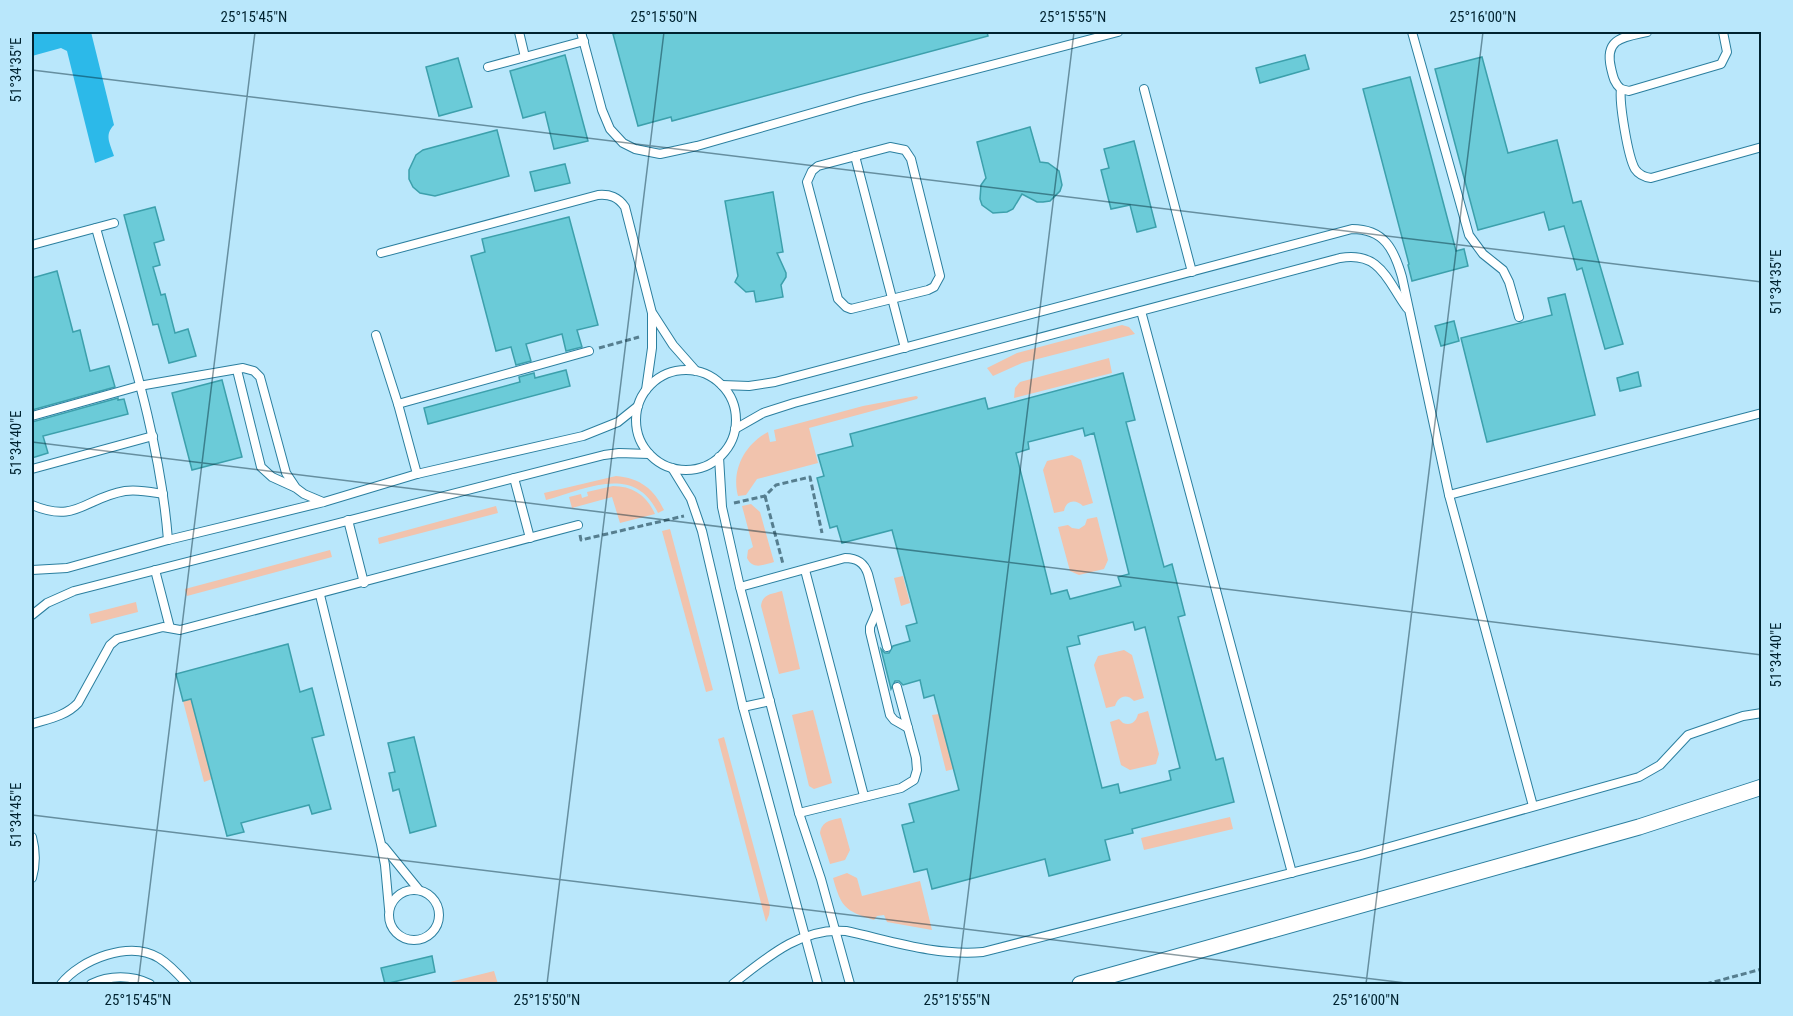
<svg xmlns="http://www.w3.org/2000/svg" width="1793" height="1016" font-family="'Roboto Condensed',sans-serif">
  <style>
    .green { fill: #f1c3ad }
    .water { fill: #2cb9e9 }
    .building { fill: #6bcbd8; stroke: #3ca0ac; stroke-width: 1.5; fill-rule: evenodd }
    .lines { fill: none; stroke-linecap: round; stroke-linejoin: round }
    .lane-casing { stroke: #2b7f9f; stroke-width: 10 }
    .street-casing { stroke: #2b7f9f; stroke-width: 17 }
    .path { stroke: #567e8f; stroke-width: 3; stroke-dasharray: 6 3; stroke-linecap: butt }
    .lane { stroke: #fff; stroke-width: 8 }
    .street { stroke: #fff; stroke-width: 15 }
    .ticks { fill: none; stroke: #002330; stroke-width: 1.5; stroke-opacity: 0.45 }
    .neatline { fill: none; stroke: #002330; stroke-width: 2 }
    .ticks-label { font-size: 15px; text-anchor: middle; fill: #002330 }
  </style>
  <rect width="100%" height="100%" fill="#b9e7fb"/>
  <g class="green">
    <path d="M 1122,325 L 1129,327 L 1135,334 L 1022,363 L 993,376 L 987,368 L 1017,353 Z"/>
    <path d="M 1109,358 L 1112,373 L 1014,398 L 1015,388 L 1020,382 Z"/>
    <path d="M 916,396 L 918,397 L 917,399 L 809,428 L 818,463 L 757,479 L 746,495 L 738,496 C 731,470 745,444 768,432 L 770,442 L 776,441 L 774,430 L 863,406 Z"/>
    <path d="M 1072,455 L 1081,460 L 1093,503 L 1083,506 C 1076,499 1066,500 1064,511 L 1054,513 L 1043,470 L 1047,461 Z"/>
    <path d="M 616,476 C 640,478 654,489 664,510 L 658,513 C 635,463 585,489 546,500 L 544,493 Z"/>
    <path d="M 613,486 C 633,486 647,496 655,514 L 620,523 L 612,497 L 572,508 L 569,497 L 581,494 L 582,498 L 588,496 L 587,492 Z"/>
    <path d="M 751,504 L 760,512 L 774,562 C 763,565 753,570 747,558 L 748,550 L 753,547 L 742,506 Z"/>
    <path d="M 496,506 L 498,513 L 379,544 L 378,538 Z"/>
    <path d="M 1097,517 L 1108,560 L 1104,569 L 1079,575 L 1070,571 L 1058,527 L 1068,525 L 1072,528 L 1079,529 L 1085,525 L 1087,519 Z"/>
    <path d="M 670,529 L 713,690 L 706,692 L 662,531 Z"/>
    <path d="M 330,550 L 332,557 L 187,596 L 185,589 Z"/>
    <path d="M 903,576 L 910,603 L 901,606 L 894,578 Z"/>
    <path d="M 782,591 L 800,669 L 779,674 L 761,606 C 762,594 772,594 782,591 Z"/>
    <path d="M 136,602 L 138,612 L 91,624 L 89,614 Z"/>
    <path d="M 1124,650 L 1132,655 L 1144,698 L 1134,701 C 1127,693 1118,696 1115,706 L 1106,708 L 1094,665 L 1098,656 Z"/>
    <path d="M 191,699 L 212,779 L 204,782 L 183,701 Z"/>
    <path d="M 813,710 L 832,783 L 814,789 L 809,786 L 792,715 Z"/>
    <path d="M 1148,711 L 1159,754 L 1156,764 L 1130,770 L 1121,765 L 1110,722 L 1119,719 L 1123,723 C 1131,726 1136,722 1138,714 Z"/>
    <path d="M 939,714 L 954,769 L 946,771 L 932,715 Z"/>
    <path d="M 724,737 L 770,907 L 769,915 L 766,922 L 718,739 Z"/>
    <path d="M 1230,817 L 1233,829 L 1144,850 L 1141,838 Z"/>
    <path d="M 841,818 L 850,850 L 845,860 L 830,864 L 820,833 C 822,821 831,820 841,818 Z"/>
    <path d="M 847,873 L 857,878 L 862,896 L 920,881 L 932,930 L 887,922 L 884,915 L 877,916 L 874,920 C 845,911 841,907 833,878 Z"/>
    <path d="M 494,971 L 498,984 L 442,984 Z"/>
  </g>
  <path class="water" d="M 32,32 L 91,32 L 114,125 C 104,135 110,143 114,156 L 95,163 L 67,51 L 61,48 L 32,56 Z"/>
  <g class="building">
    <path d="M 622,32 L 987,32 L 988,36 L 672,121 L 671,117 L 638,126 L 613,34 Z"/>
    <path d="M 565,55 L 588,141 L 554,149 L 545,112 L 523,118 L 510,71 Z"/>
    <path d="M 1305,55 L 1309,69 L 1260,83 L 1256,68 Z"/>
    <path d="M 1482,57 L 1508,153 L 1557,140 L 1573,203 L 1581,201 L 1623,344 L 1605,349 L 1582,268 L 1577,270 L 1564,226 L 1549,230 L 1544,212 L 1478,230 L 1435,69 Z"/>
    <path d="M 458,58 L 472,107 L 439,116 L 426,67 Z"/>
    <path d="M 1410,77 L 1456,251 L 1464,249 L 1468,266 L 1412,281 L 1408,265 L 1409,264 L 1363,89 Z"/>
    <path d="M 1030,127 L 1040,162 L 1048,163 L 1059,171 L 1062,185 L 1060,191 L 1050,201 L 1043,202 L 1037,202 L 1022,194 L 1013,209 L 1007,212 L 993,213 L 982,205 L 980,199 L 981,185 L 986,178 L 977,142 Z"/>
    <path d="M 497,130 L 509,176 L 435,196 L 420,193 L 413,187 L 409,179 L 409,170 L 416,155 L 423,150 Z"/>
    <path d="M 1134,141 L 1156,227 L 1137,232 L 1130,205 L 1111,209 L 1101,170 L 1109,168 L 1104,149 Z"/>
    <path d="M 565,164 L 570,183 L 535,191 L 530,172 Z"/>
    <path d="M 773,192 L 783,252 L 777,253 L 786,273 L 786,277 L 781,285 L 783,297 L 756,302 L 754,291 L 746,292 L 735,282 L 738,276 L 725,201 Z"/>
    <path d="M 155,207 L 164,240 L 154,243 L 160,265 L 153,267 L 161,295 L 165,294 L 175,333 L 188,329 L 196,356 L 169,363 L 158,324 L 153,325 L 124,215 Z"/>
    <path d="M 569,217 L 598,325 L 577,330 L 582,347 L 566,351 L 562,334 L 526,344 L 531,361 L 516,365 L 511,347 L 496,351 L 471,256 L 485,252 L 482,239 Z"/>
    <path d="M 57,271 L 73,332 L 80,330 L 90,371 L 109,366 L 115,387 L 32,410 L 32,278 Z"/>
    <path d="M 1565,294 L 1595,415 L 1487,442 L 1461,338 L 1552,315 L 1548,298 Z"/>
    <path d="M 1454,321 L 1459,341 L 1441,346 L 1435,326 Z"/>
    <path d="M 566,370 L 570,386 L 428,424 L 424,408 L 520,382 L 519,377 L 534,373 L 535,378 Z"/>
    <path d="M 1638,372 L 1641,386 L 1620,391 L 1617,378 Z"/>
    <path d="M 1123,373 L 1135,420 L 1126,422 L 1164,567 L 1172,564 L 1185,615 L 1178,617 L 1216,760 L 1223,758 L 1234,802 L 1132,829 L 1133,833 L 1105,840 L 1110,860 L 1049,876 L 1045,859 L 932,889 L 927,869 L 914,872 L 902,825 L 914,822 L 909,804 L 959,790 L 934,695 L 924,698 L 920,680 L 903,685 L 899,681 L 895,681 L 891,689 L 881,649 L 885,653 L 889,653 L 893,646 L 910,641 L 906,626 L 917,623 L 892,530 L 842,543 L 837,526 L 830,528 L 817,478 L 824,476 L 818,455 L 853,446 L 850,434 L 985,398 L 988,409 ZM 1083,428 L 1085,436 L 1094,433 L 1129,574 L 1118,577 L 1121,586 L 1070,599 L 1067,590 L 1051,594 L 1016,453 L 1029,449 L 1028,442 ZM 1133,622 L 1135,630 L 1145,627 L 1180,768 L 1169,771 L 1171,780 L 1120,793 L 1118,784 L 1102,788 L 1067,647 L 1080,644 L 1078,636 Z"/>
    <path d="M 222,380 L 242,457 L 192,470 L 172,393 Z"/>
    <path d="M 118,398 L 118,400 L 124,399 L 128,414 L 43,436 L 48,453 L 32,458 L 32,422 Z"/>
    <path d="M 288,644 L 300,692 L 312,688 L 324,735 L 312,738 L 331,809 L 312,814 L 309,805 L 241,823 L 244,832 L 227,836 L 191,699 L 183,701 L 176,674 Z"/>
    <path d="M 414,737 L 436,826 L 410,833 L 399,789 L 393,791 L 389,773 L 395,772 L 388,743 Z"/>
    <path d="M 432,956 L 435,972 L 385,984 L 381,968 Z"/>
  </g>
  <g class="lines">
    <defs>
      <g id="lane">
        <path d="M 519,32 L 525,57"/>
        <path d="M 581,32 L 602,110 L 610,129 L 623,143 L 635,149 L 660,154 L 697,146 L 861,99 L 1118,32"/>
        <path d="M 1412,32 L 1469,235 L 1483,254 L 1503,270 L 1509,282 L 1519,317"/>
        <path d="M 1647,32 C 1624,37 1604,38 1611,68 C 1613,76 1614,83 1621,89 L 1629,91 L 1721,64 L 1727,52 L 1723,32"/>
        <path d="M 488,67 L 584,41"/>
        <path d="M 1144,89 L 1192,272"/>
        <path d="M 1621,89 C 1619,103 1628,157 1635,169 C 1639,175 1644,177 1651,178 L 1762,147"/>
        <path d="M 890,147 L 905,150 L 911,159 L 940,276 L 934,287 L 928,290 L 851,309 L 846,307 L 838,299 L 807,182 L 812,171 L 818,166 Z"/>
        <path d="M 855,156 L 905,348"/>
        <path d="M 96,228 C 124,330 160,435 168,540"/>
        <path d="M 32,245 L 114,223"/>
        <path d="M 381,253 L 598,195 C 610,194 618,197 625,207 L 652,313 L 652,348 L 646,390"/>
        <path d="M 1141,311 L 1292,873"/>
        <path d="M 653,314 L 673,345 L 696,371"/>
        <path d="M 376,335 L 398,404 L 417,474"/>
        <circle cx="686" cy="420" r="50"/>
        <path d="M 237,370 L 261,467 L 272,477 L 294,487"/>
        <path d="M 722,385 L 749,386 L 775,382 L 1352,229 C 1384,229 1394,249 1402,277 L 1449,495 L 1533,806"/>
        <path d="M 398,404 L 589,351"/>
        <path d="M 32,416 L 139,386 L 243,368 L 254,371 L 260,377 L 286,473 L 296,488 L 304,494 L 323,502"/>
        <path d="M 735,429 L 763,413 L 794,403 L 1340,258 C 1381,251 1387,281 1407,308"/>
        <path d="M 719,457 L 722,507 L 740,587 L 799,813 L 821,879 L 850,984"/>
        <path d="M 672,468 L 691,499 L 702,531 L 743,707 L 818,984"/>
        <path d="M 32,469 L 153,436"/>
        <path d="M 514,478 L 530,538"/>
        <path d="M 1449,495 L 1762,413"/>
        <path d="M 32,505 C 77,524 84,498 125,491 C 138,489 151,492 163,494"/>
        <path d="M 348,520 L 364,583"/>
        <path d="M 32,570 L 67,568 L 168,540 L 324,502 L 417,474 L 583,436 L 618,422 L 638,406"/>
        <path d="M 155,570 L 170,628"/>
        <path d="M 805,570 L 864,796"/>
        <path d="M 740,587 L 845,558 C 856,558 864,562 868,574 L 887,647"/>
        <path d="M 320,595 L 381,844 L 385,865 L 389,909"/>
        <path d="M 877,611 L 870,627 L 870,632 L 890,715 L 894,720 L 908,728"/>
        <path d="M 32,615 L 47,603 L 74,591 L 604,455 L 619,453 L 649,454"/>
        <path d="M 743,707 L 770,701"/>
        <path d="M 32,724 C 48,719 66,716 78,703 L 110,645 L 117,639 L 163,627 L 180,630 L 578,525"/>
        <path d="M 799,813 L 901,788 L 914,780 L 917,770 L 916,758 L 897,687"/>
        <path d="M 32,837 C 36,852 36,864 32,878"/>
        <path d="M 384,847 L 419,890"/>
        <circle cx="414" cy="915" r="25"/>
        <path d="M 61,984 C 81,959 130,940 159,958 C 170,965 179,975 187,984"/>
        <path d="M 91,984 C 109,975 132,975 150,984"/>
        <path d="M 733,984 C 766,958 801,927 846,931 C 892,941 935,956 983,952 L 1361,855 L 1639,777 L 1660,765 L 1688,735 L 1743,716 L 1762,713"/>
      </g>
      <path id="street" d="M 1080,984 L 1639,827 L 1762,787"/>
    </defs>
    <use href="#lane" class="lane-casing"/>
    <use href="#street" class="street-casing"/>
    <g class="path">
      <path d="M 599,348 L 639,337"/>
      <path d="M 765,496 L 783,564"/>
      <path d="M 734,503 L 765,496 L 776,485 L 810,477 L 822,533"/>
      <path d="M 580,535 L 581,540 L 684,516"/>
      <path d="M 1706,984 L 1762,969"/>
    </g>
    <use href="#lane" class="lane"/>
    <use href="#street" class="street"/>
  </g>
  <path class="ticks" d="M 32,70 L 1762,282M 32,442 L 1762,655M 32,815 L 1414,984M 138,984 L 255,32M 547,984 L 664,32M 957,984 L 1074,32M 1366,984 L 1483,32"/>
  <rect width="1793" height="1016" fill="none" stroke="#b9e7fb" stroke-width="66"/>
  <rect x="33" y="33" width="1727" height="950" class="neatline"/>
  <g class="ticks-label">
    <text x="254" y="22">25°15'45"N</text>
    <text x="664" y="22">25°15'50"N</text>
    <text x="1073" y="22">25°15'55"N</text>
    <text x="1483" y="22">25°16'00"N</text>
    <text transform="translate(16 70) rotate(-90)" y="5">51°34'35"E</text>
    <text transform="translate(1776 282) rotate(-90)" y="5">51°34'35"E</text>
    <text transform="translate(16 443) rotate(-90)" y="5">51°34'40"E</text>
    <text transform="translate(1776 655) rotate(-90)" y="5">51°34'40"E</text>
    <text transform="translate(16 815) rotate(-90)" y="5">51°34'45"E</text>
    <text x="138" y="1005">25°15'45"N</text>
    <text x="547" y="1005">25°15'50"N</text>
    <text x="957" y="1005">25°15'55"N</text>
    <text x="1366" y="1005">25°16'00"N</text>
  </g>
</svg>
